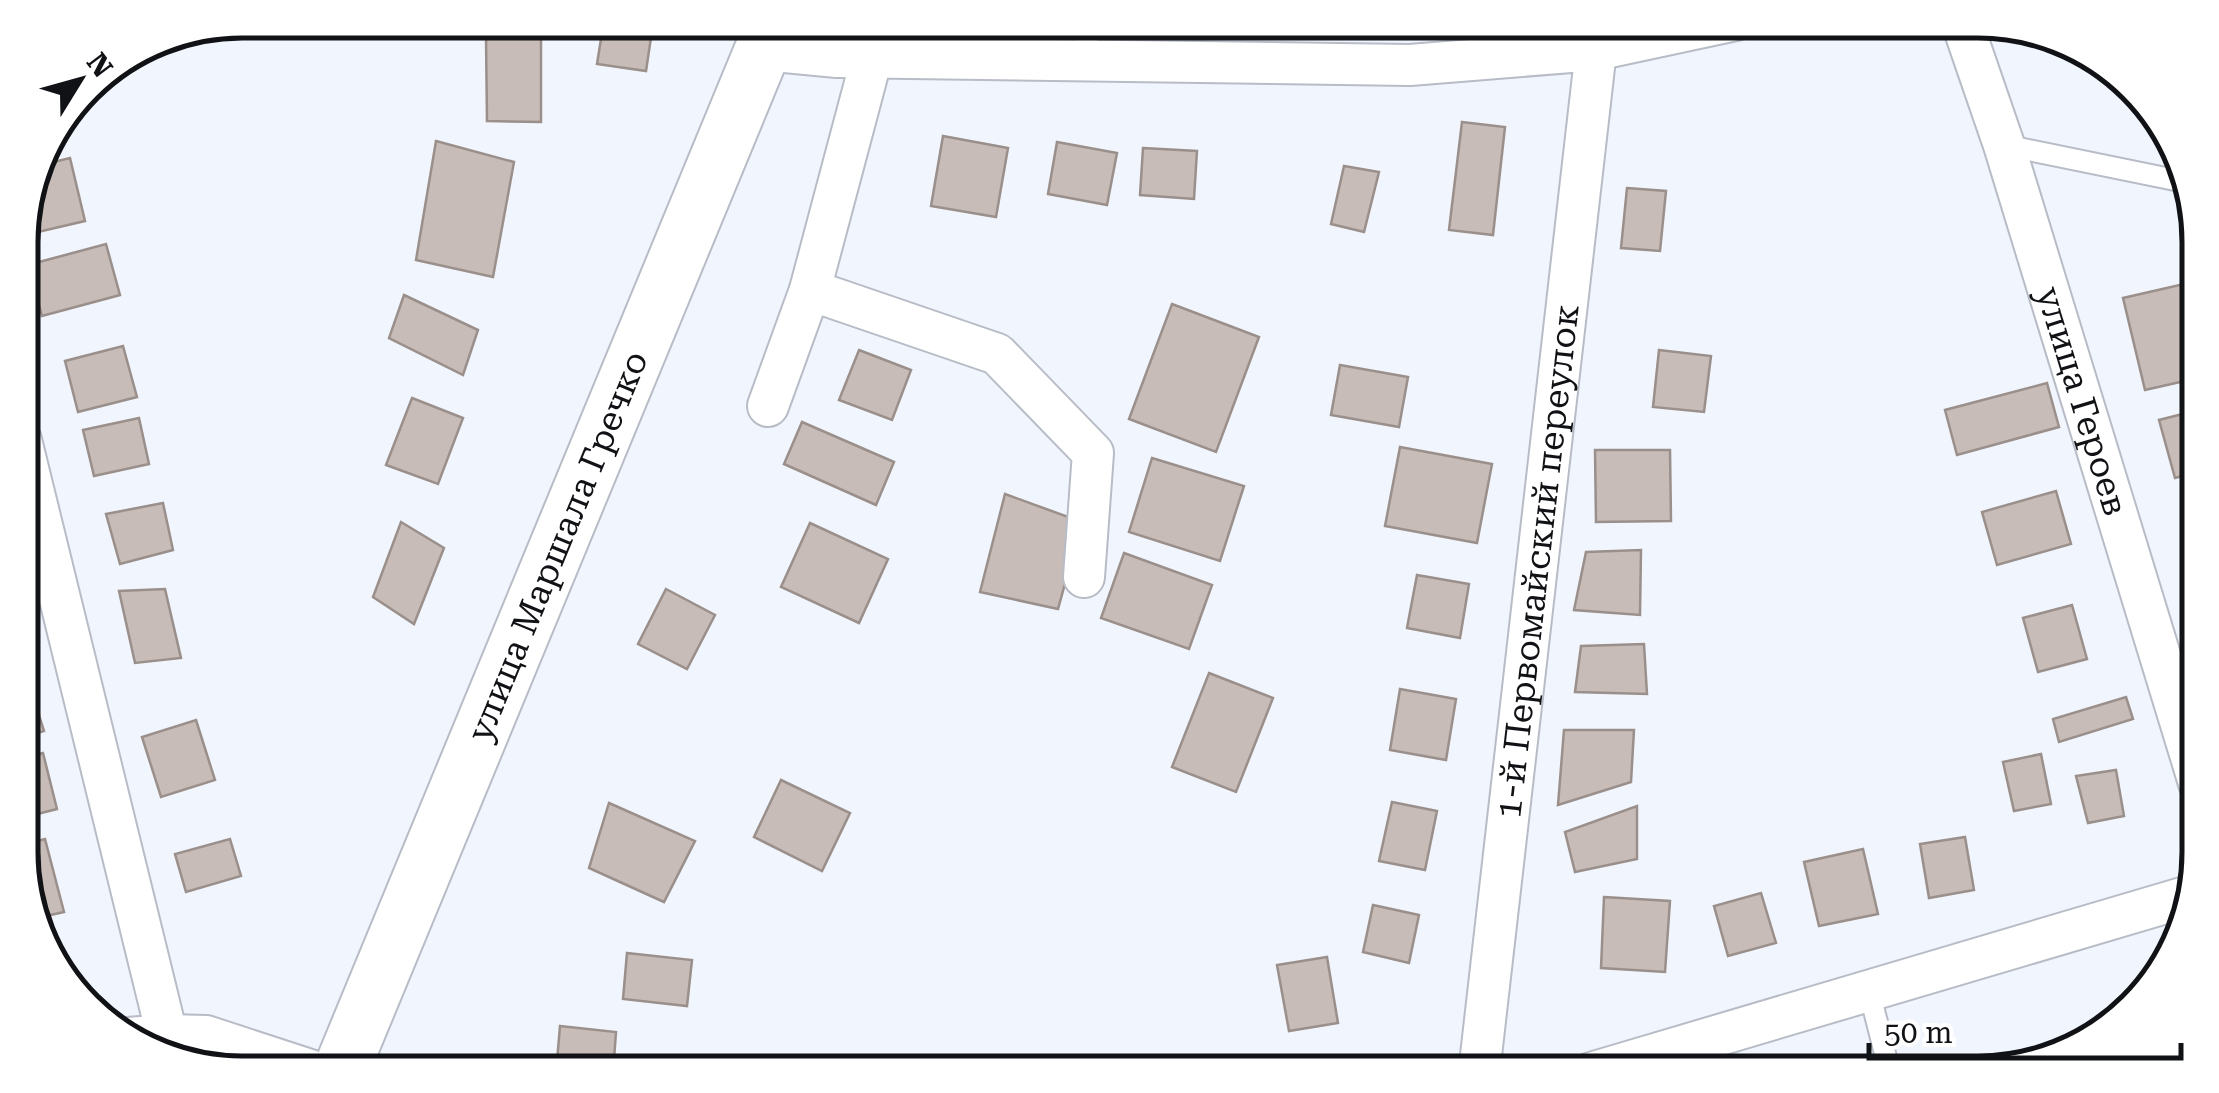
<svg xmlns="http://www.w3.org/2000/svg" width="2219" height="1093" font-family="'Roboto Serif',serif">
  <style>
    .building { fill: #c7bcb7; stroke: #9a8f8a; stroke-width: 2.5 }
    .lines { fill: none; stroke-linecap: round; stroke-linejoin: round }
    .service-casing { stroke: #b7bcc6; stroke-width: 24 }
    .minor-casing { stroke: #b7bcc6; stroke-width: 44 }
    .secondary-casing { stroke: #b7bcc6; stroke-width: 59 }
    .service { stroke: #fff; stroke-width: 20 }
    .minor { stroke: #fff; stroke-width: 40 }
    .secondary { stroke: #fff; stroke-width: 55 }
    .labels { text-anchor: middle; stroke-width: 10; stroke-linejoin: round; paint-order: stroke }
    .street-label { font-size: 35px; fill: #101215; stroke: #fff }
    .rim { fill: none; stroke: #101215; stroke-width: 5 }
  </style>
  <rect width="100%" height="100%" fill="#f1f6fe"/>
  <g class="building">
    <path d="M 604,20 L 626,20 L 653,24 L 646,71 L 597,64 Z"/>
    <path d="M 486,38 L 541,38 L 541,122 L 487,121 Z"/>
    <path d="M 1462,122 L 1505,127 L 1493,235 L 1449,230 Z"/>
    <path d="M 943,136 L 1008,148 L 996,217 L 931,206 Z"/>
    <path d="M 436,141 L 514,162 L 493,277 L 416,260 Z"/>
    <path d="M 1057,142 L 1117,153 L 1107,205 L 1048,194 Z"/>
    <path d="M 1143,148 L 1197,151 L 1194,199 L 1140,195 Z"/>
    <path d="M 70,158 L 85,221 L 21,236 L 21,226 L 37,166 Z"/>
    <path d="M 1344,166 L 1379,172 L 1364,232 L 1331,224 Z"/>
    <path d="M 1627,188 L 1666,191 L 1660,251 L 1621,248 Z"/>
    <path d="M 106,244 L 120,295 L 42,316 L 28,265 Z"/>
    <path d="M 2197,281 L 2198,378 L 2145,390 L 2123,298 Z"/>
    <path d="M 404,295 L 478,330 L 463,375 L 389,338 Z"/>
    <path d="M 1172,304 L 1259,337 L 1216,452 L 1129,419 Z"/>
    <path d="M 123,346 L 137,397 L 78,412 L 65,361 Z"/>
    <path d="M 859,350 L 911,370 L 892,420 L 839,400 Z"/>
    <path d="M 1659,350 L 1711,356 L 1704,412 L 1653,407 Z"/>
    <path d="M 1340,365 L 1408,377 L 1399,427 L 1331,415 Z"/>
    <path d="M 2047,383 L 2059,427 L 1957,455 L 1945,410 Z"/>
    <path d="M 412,398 L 463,418 L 438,484 L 386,465 Z"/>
    <path d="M 2198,410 L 2198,472 L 2175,478 L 2159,420 Z"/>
    <path d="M 139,418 L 149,464 L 94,476 L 83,430 Z"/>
    <path d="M 802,422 L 894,462 L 876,505 L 784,464 Z"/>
    <path d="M 1400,447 L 1492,464 L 1477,543 L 1385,526 Z"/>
    <path d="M 1595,450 L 1670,450 L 1671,521 L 1596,522 Z"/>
    <path d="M 1152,458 L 1244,486 L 1220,561 L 1129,532 Z"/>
    <path d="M 2056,491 L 2071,544 L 1997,565 L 1982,512 Z"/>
    <path d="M 1005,494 L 1082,522 L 1058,609 L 980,592 Z"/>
    <path d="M 163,503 L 173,550 L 120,564 L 106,514 Z"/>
    <path d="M 401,522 L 444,548 L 414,624 L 373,597 Z"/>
    <path d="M 810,523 L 888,559 L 859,623 L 781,587 Z"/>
    <path d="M 2198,531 L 2198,584 L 2185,534 Z"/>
    <path d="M 1641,550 L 1640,615 L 1574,610 L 1586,552 Z"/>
    <path d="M 1124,553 L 1212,585 L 1189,649 L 1101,618 Z"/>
    <path d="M 1417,575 L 1469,584 L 1460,638 L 1407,628 Z"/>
    <path d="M 165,589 L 181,658 L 135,663 L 119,591 Z"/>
    <path d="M 666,589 L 715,615 L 687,669 L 638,644 Z"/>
    <path d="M 2072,605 L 2087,659 L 2038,672 L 2023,618 Z"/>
    <path d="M 1644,644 L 1647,694 L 1575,692 L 1581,646 Z"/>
    <path d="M 25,671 L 44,731 L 22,738 L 22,672 Z"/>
    <path d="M 1209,673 L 1273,698 L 1236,792 L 1172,767 Z"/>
    <path d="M 1400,689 L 1456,699 L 1446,760 L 1390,750 Z"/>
    <path d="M 2126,697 L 2133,719 L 2059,742 L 2053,719 Z"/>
    <path d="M 196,720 L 215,780 L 161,797 L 142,737 Z"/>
    <path d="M 1564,730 L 1634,730 L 1631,782 L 1558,805 Z"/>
    <path d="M 43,753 L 57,809 L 22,818 L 22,758 Z"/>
    <path d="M 2041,754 L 2051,804 L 2014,811 L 2003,762 Z"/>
    <path d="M 2116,770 L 2124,816 L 2088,823 L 2076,776 Z"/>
    <path d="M 781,780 L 850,813 L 822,871 L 754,837 Z"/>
    <path d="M 1392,802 L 1437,811 L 1425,870 L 1379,861 Z"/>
    <path d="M 609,803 L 695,841 L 664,902 L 589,868 Z"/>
    <path d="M 1637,806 L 1637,859 L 1575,872 L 1565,832 Z"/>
    <path d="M 1965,837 L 1974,890 L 1929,898 L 1920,844 Z"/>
    <path d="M 45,839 L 64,912 L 37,918 L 22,881 L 22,845 Z"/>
    <path d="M 230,839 L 241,876 L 186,892 L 175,854 Z"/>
    <path d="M 1863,849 L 1878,914 L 1819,926 L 1804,862 Z"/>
    <path d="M 1761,893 L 1776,943 L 1728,956 L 1714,906 Z"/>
    <path d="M 1604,897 L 1670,901 L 1665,972 L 1601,968 Z"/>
    <path d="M 1373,905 L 1419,915 L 1409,963 L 1363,952 Z"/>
    <path d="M 627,953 L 692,960 L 687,1006 L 623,999 Z"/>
    <path d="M 1327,957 L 1338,1023 L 1289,1031 L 1277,965 Z"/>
    <path d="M 560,1026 L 616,1032 L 613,1073 L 556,1073 Z"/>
    <path d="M 1300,1064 L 1328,1073 L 1298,1073 Z"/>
  </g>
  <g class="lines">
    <defs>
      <g id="service">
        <path d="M 927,58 L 942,20"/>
        <path d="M 1078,61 L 1095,20"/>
        <path d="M 2004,145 L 2185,182"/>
        <path d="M 1869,991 L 1890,1073"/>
      </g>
      <g id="minor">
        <path id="s1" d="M 1961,20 L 2004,145 L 2199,783"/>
        <path d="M 763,50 L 837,57 L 1410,65 L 1596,50 L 1736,20"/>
        <path d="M 810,290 L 997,354 L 1093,453 L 1084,577"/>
        <path d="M 768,406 L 810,290 L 872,57"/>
        <path d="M 21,440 L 167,1035"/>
        <path d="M 128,1038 L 167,1035 L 206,1036 L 319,1073"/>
        <path id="s2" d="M 1479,1073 L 1596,50"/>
        <path d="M 1591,1073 L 2189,896"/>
      </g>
      <g id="secondary">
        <path id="s3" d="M 340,1073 L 775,20"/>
      </g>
    </defs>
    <use href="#service" class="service-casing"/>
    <use href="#minor" class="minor-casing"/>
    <use href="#secondary" class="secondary-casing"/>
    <use href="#service" class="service"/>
    <use href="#minor" class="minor"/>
    <use href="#secondary" class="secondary"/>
  </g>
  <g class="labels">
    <g class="street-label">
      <text dy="12" stroke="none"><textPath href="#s1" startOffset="400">улица Героев</textPath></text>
      <text dy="12" stroke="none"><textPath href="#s3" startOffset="570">улица Маршала Гречко</textPath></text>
      <text dy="12" stroke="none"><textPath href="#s2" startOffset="515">1-й Первомайский переулок</textPath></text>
    </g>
  </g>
  <path d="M0 0H2219V1093H0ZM242 38H1978A204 204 0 0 1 2182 242V852A204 204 0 0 1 1978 1056H242A204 204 0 0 1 38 852V242A204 204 0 0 1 242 38Z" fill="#fff" fill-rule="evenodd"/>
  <path class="rim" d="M242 38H1978A204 204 0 0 1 2182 242V852A204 204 0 0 1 1978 1056H242A204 204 0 0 1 38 852V242A204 204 0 0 1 242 38Z"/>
  <g transform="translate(80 80) rotate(53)" stroke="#ffffff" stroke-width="8" paint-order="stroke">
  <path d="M0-8L18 38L0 25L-18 38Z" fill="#101215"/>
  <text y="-15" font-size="28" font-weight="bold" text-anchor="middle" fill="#101215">N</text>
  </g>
  <path d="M1869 1043v15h312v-15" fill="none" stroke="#101215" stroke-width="5"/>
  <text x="1884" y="1043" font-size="30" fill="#101215" stroke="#ffffff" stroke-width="8" paint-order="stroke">50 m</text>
</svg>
